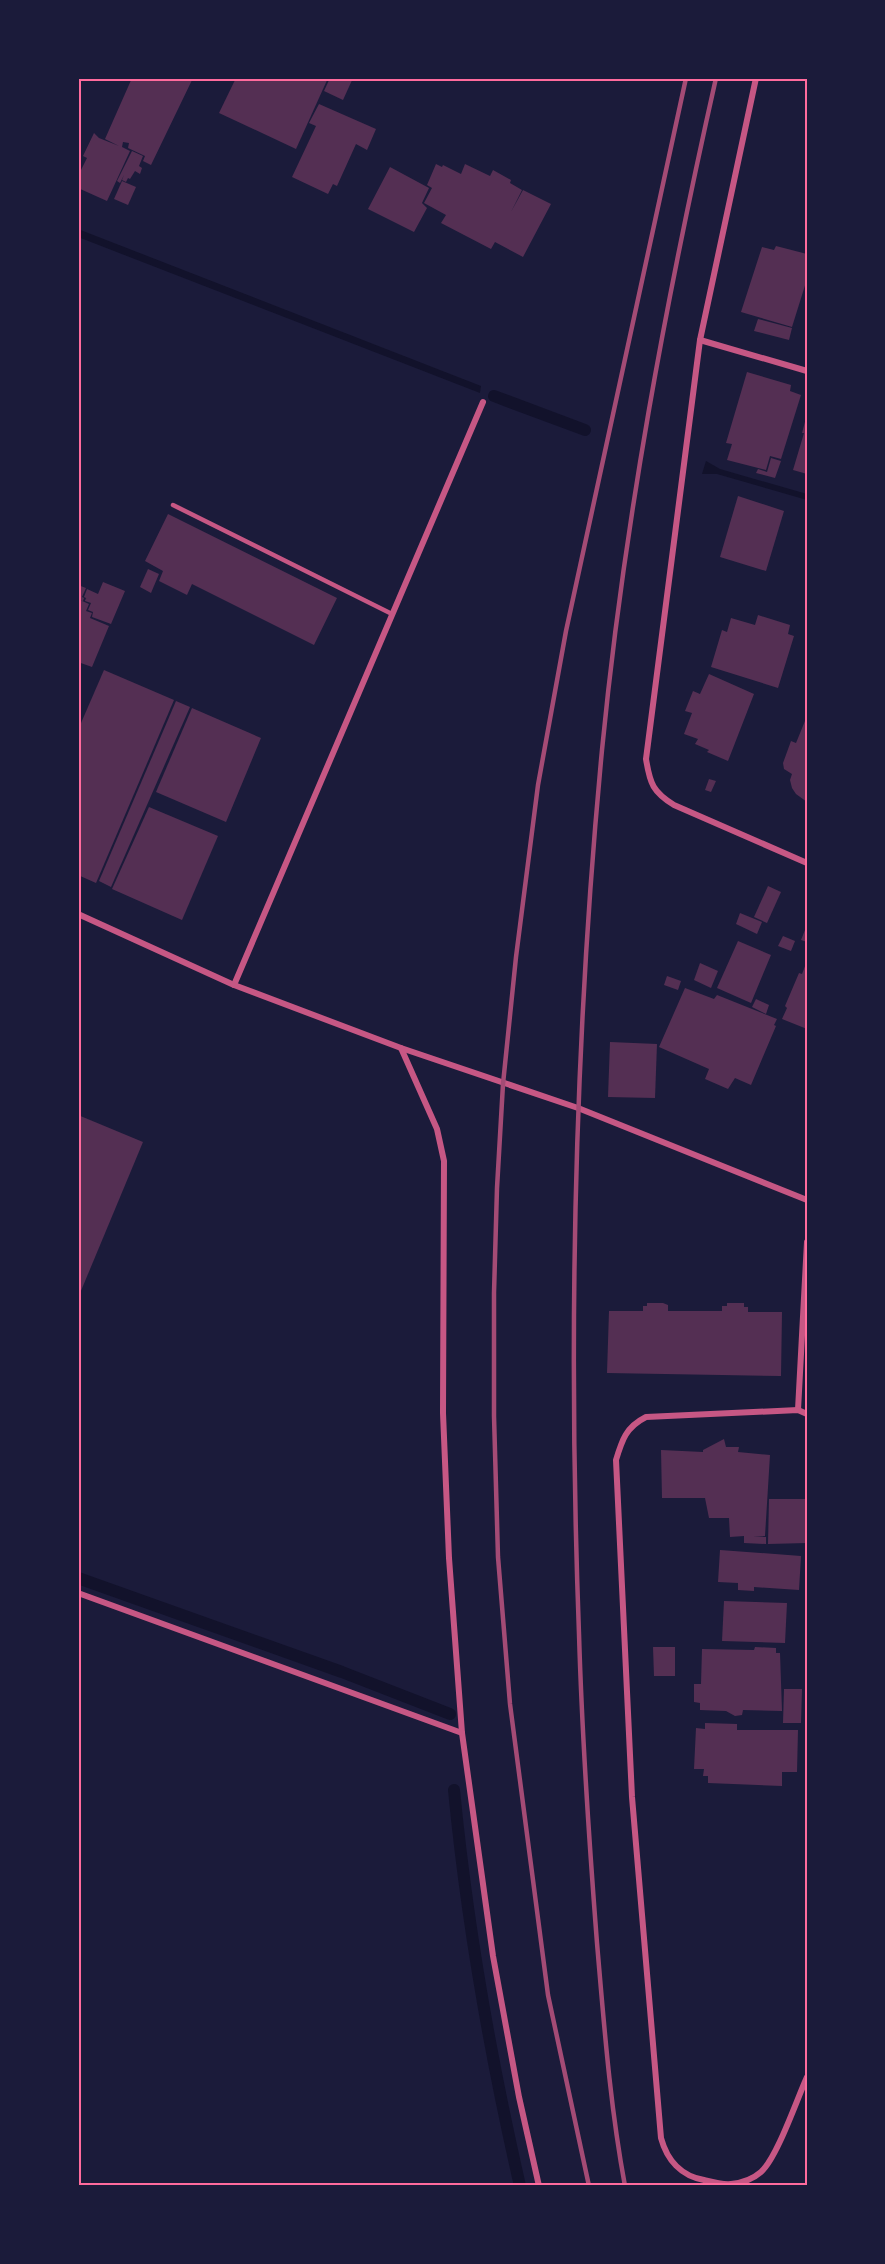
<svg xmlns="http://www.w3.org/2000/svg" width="885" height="2264" font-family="'Fira Sans',sans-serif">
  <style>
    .water { fill: #12122b }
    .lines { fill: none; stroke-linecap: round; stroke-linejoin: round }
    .stream { stroke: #12122b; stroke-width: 12 }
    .building { fill: #542f53 }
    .service { stroke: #c65784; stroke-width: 4.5 }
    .minor { stroke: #c65784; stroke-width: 6 }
    .rail { stroke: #a44b75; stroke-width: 4.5 }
    .neatline { fill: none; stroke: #ff6b9d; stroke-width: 2 }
  </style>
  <rect width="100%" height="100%" fill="#1b1b3a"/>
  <g class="water">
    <path d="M 78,229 L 481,386 L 480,393 L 78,237 Z"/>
    <path d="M 706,461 L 720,469 L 807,494 L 807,500 L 717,474 L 702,474 Z"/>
  </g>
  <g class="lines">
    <g class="stream">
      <path d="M 494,396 L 585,430"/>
      <path d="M 78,1578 L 342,1672 L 450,1714"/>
      <path d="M 454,1790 C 467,1924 490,2055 520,2186"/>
    </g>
  </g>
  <g class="building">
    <path d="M 132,78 L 193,78 L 151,165 L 143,161 L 145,156 L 128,148 L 129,143 L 123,142 L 122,147 L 130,151 L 107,201 L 78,188 L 78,176 L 87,158 L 83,156 L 94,133 L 99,138 L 119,146 L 105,139 Z"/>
    <path d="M 236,78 L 328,78 L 296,149 L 219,113 Z"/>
    <path d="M 330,78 L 353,78 L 343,100 L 324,91 Z"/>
    <path d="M 319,104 L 376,129 L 367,150 L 356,144 L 337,186 L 333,184 L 328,194 L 292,177 L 316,126 L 309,123 Z"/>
    <path d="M 132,151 L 143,156 L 139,166 L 142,168 L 140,174 L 135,171 L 130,179 L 128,178 L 126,182 L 122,180 L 124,175 L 120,183 L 117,181 Z"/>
    <path d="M 436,164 L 442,167 L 443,165 L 461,174 L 465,164 L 490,176 L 493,170 L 511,180 L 510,183 L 522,190 L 511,212 L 523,190 L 551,204 L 523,257 L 495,242 L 491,249 L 441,223 L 446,215 L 424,203 L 432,188 L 427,185 Z"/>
    <path d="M 390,167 L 429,188 L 422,203 L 421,202 L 427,208 L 414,232 L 368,209 Z"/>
    <path d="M 122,181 L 136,187 L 128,205 L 114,199 Z"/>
    <path d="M 776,246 L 807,254 L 807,279 L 792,327 L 741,312 L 762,247 L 774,250 Z"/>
    <path d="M 758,319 L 792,328 L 789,340 L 754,331 Z"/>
    <path d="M 747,372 L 791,385 L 790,391 L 801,395 L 781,459 L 770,456 L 766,470 L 727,460 L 732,444 L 726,443 Z"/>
    <path d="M 806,418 L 807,418 L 807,474 L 793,470 L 804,433 L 802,433 Z"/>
    <path d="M 771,458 L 781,461 L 775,478 L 756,473 L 758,469 L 767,472 Z"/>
    <path d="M 738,496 L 784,511 L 766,571 L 720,557 Z"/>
    <path d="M 168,514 L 337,598 L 314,645 L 192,584 L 187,595 L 159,581 L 163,571 L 145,561 Z"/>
    <path d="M 148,569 L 159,574 L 151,593 L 140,587 Z"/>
    <path d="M 103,582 L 125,591 L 111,624 L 92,617 L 93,612 L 88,610 L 91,603 L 85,601 L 86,598 L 88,599 L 84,597 L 87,589 L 98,594 Z"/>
    <path d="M 78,585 L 86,588 L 82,597 L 84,598 L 83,601 L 80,600 L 89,604 L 86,611 L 92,613 L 90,618 L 109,626 L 92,667 L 78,662 Z"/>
    <path d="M 758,615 L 790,625 L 788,634 L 794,636 L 778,688 L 711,667 L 722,630 L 727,632 L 731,618 L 755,625 Z"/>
    <path d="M 104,670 L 174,700 L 96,883 L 78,875 L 78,730 Z"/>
    <path d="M 709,674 L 754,694 L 728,761 L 707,752 L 709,750 L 695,744 L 698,739 L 684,734 L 692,713 L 685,711 L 693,691 L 700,694 Z"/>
    <path d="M 176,701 L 190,707 L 111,887 L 99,881 Z"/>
    <path d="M 192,708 L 261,738 L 226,822 L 156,792 Z"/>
    <path d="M 807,716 L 807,802 L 796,794 L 792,788 L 790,780 L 792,774 L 784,769 L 783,763 L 791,741 L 796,743 Z"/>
    <path d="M 709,779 L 716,781 L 711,792 L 705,790 Z"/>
    <path d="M 149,807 L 218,836 L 182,920 L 112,889 Z"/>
    <path d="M 768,886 L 781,892 L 767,923 L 754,917 Z"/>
    <path d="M 740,913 L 762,922 L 757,934 L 736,924 Z"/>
    <path d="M 807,925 L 807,942 L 801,940 Z"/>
    <path d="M 783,936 L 795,941 L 791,951 L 778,946 Z"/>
    <path d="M 738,941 L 771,955 L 751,1003 L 717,988 Z"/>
    <path d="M 807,961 L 807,1029 L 782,1019 L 787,1008 L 785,1006 L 799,973 L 802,974 Z"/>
    <path d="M 700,963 L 718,971 L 711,988 L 694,980 Z"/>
    <path d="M 667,976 L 681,981 L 678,990 L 664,985 Z"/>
    <path d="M 685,988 L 714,999 L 717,995 L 777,1019 L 774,1025 L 776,1026 L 751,1085 L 735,1078 L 728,1089 L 705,1079 L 709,1069 L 659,1047 Z"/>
    <path d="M 756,999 L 769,1005 L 766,1014 L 752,1007 Z"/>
    <path d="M 610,1042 L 657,1044 L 655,1098 L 608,1097 Z"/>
    <path d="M 78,1115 L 143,1142 L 78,1298 Z"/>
    <path d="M 647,1303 L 663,1303 L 668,1305 L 668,1311 L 722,1311 L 722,1306 L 727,1306 L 727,1303 L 744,1303 L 744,1307 L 748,1307 L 748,1312 L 782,1312 L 781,1376 L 607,1373 L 609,1311 L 643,1311 L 643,1306 L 647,1306 Z"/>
    <path d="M 724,1439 L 726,1447 L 739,1447 L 738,1452 L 770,1455 L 765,1536 L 753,1536 L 766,1537 L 766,1544 L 744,1543 L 744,1536 L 730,1537 L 729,1518 L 709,1518 L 705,1498 L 662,1498 L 661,1450 L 703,1452 L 703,1450 Z"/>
    <path d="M 769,1499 L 807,1499 L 807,1543 L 768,1544 Z"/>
    <path d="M 720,1550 L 801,1556 L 799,1590 L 754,1587 L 754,1591 L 738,1590 L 738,1583 L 718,1582 Z"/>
    <path d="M 724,1601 L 787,1603 L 785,1643 L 722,1641 Z"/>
    <path d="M 653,1647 L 675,1647 L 675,1676 L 654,1676 Z"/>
    <path d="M 755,1647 L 776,1648 L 776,1653 L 780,1653 L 782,1711 L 743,1710 L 742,1715 L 735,1716 L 726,1711 L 700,1710 L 700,1703 L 694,1702 L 694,1684 L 701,1684 L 702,1649 L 754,1650 Z"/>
    <path d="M 784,1689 L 802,1689 L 801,1723 L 783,1723 Z"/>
    <path d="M 705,1723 L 737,1724 L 737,1730 L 798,1730 L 797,1772 L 782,1772 L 782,1786 L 708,1783 L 708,1776 L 703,1776 L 704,1769 L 694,1769 L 696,1728 L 705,1729 Z"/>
  </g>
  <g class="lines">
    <path class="service" d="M 173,505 L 392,614"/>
    <g class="minor">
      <path d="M 756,78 L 700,340 L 646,759 C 650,784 653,792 674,805 L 807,863"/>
      <path d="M 700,340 L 807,371"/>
      <path d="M 78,914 L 234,985 L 401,1048 L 578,1108 L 807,1200"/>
      <path d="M 234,985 L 483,402"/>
      <path d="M 401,1048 L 437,1129 L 444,1161 L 443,1413 L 449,1558 L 462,1733 L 493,1956 L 519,2097 L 539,2186"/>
      <path d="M 798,1410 L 807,1242"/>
      <path d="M 807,1414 L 798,1410 L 646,1417 C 626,1427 622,1440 616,1460 L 632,1797 L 661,2138 C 667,2160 681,2176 704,2180 C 712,2182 723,2185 731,2184 C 741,2183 753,2179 761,2172 C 777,2158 797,2099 807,2077"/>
      <path d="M 78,1593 L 462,1733"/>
    </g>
    <g class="rail">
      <path d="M 589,2186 L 548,1995 L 510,1704 L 498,1557 L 494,1416 L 494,1293 L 497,1188 L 503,1084 L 516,957 L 538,785 L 566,631 L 686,78"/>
      <path d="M 625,2186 C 610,2106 604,2024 597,1943 C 589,1840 582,1737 579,1634 C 568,1339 574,1044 602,750 C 624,524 666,300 716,78"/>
    </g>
  </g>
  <rect width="885" height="2264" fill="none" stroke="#1b1b3a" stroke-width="159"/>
  <rect x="80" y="80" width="726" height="2104" class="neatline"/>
</svg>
